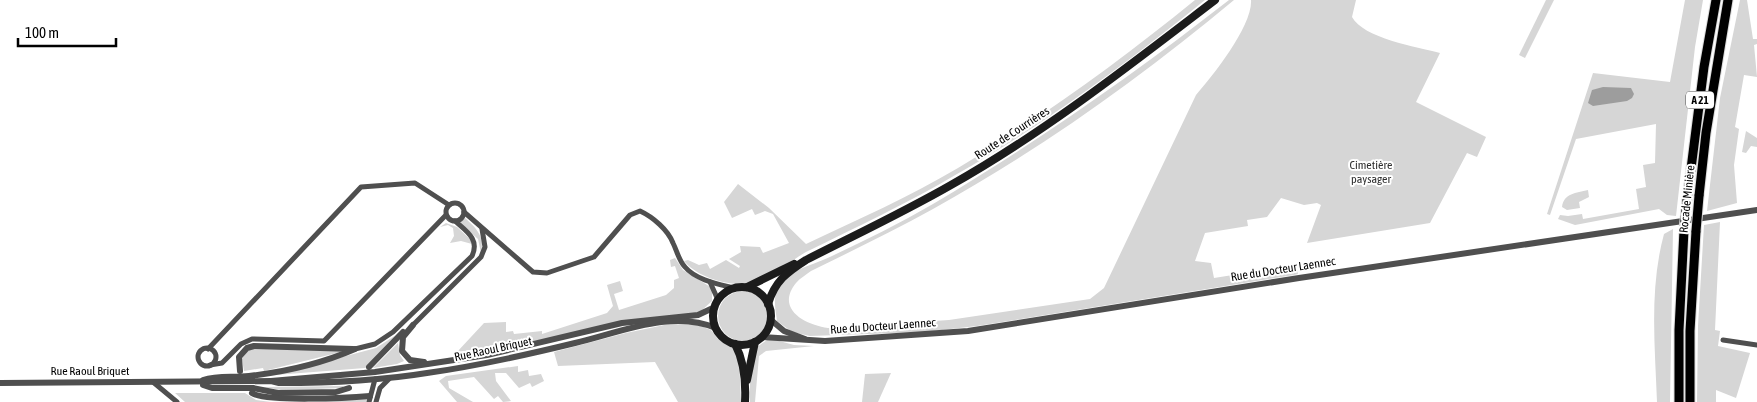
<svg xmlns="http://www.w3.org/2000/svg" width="1757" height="402" font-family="'Asap Condensed',sans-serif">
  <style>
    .green { fill: #d6d6d6 }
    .water { fill: #9d9d9d }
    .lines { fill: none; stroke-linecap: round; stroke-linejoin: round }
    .motorway-casing { stroke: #dbdbdb; stroke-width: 11 }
    .minor { stroke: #4f4f4f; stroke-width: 5 }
    .tertiary { stroke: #4f4f4f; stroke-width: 6 }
    .secondary { stroke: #1c1c1c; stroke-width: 8 }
    .motorway { stroke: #000; stroke-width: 9 }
    .motorway-bridge-casing { stroke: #dbdbdb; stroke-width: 11; stroke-linecap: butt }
    .motorway-bridge { stroke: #000; stroke-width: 9 }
    .labels { text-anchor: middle; stroke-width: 4; stroke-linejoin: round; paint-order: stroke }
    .shield { fill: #fff; stroke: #4c4c4c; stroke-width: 1 }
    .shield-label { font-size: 11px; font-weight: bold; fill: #000 }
    .street-label { font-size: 12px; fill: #000; stroke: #fff }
    .park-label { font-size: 12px; fill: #2d2d2d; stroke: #fff }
  </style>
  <rect width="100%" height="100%" fill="#fff"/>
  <g class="green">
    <path d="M 1195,0 L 1205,0 C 1127,63 1044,125 957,174 C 908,203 857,227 806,252 C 794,259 761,283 750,284 C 729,286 698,278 684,261 L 688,260 L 699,265 L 707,263 L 710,269 L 726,260 L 739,268 L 740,266 L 729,259 L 741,252 L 740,246 L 760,247 L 763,253 L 789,243 L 773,214 L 765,211 L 755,215 L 752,209 L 732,218 L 724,202 L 738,184 L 769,208 L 806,244 C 857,220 909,197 958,168 C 1042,118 1120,61 1195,0 Z"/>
    <path d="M 1229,0 L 1234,0 C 1140,78 1040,150 933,209 C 893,231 852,251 811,271 C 806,275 800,278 796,283 C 775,309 805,325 828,328 L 949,320 L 1090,299 L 1104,288 L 1196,95 C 1213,76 1253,25 1251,0 L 1356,0 L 1352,17 C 1363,38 1417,47 1440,53 L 1416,102 L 1486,137 L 1477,157 L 1467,153 L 1430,223 L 1307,243 L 1321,205 L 1317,203 L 1304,205 L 1281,198 L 1267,217 L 1247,220 L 1248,226 L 1205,233 L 1195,261 L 1211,263 L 1214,278 L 1296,265 L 1298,274 L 1294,275 L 977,326 L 924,332 L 810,336 L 792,332 L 777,321 C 775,306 771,291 785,279 C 798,267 816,264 832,256 C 866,240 900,223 933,204 C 1036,143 1134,74 1229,0 Z"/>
    <path d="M 1546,0 L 1554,0 L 1525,58 L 1519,55 Z"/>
    <path d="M 1685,0 L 1703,0 L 1695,47 L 1676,216 L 1667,215 L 1659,209 L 1575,225 L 1558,219 L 1560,215 L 1568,216 L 1582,214 L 1583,219 L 1639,209 L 1636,189 L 1646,187 L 1643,165 L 1655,163 L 1656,124 L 1576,139 L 1550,215 L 1547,214 L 1593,73 L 1670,82 Z"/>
    <path d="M 1740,0 L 1747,0 L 1753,39 L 1757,39 L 1757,44 L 1754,45 L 1757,77 L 1744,75 L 1735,127 L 1739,129 L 1734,165 L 1737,203 L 1707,211 L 1720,98 Z"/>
    <path d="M 1746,131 L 1757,138 L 1757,147 L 1751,146 L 1746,153 L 1742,152 Z"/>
    <path d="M 1588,190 L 1589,197 L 1579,202 L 1580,208 L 1567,210 L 1562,207 C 1564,193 1576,193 1588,190 Z"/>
    <path d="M 465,218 C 476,228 485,236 481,253 L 478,239 L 460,223 Z"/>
    <path d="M 1720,222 L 1715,330 L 1720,331 L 1718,346 L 1750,353 L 1736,398 L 1716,390 L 1716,402 L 1697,402 L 1698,326 L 1704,225 Z"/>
    <path d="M 446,223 L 457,227 L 472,241 L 472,244 L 461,241 L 450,243 L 454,236 L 453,228 L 448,225 L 440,227 Z"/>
    <path d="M 1673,229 L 1670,402 L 1657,402 C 1655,346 1649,289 1664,234 Z"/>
    <path d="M 675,258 L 683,270 L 712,288 L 712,301 L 700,312 L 527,342 L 457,352 L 484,323 L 506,322 L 506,332 L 513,331 L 514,334 L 542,331 L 542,334 L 607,313 L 613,306 L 607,285 L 620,281 L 623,291 L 614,294 L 619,310 L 666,295 L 674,288 L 674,280 L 679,278 L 675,266 L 671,267 L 670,260 Z"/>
    <circle cx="743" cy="316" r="25"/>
    <path d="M 669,324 L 698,325 L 711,330 L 718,339 L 733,348 L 739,358 L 741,402 L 678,402 L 655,362 L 558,366 L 554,352 L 626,333 Z"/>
    <path d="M 396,335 L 365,368 L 275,375 L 376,348 Z"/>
    <path d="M 772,339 L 794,345 L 814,346 L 766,351 L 759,356 L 755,402 L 750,402 L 750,382 L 757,347 L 767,340 Z"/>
    <path d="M 398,343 L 400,355 L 404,361 L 397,364 L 373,368 Z"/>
    <path d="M 254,348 L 345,351 L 264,371 L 263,368 L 244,371 L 242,359 L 247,351 Z"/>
    <path d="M 518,366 L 518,372 L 528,370 L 529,376 L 541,374 L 544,381 L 532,387 L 530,383 L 519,388 L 506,373 L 495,373 L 496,381 L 511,401 L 503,402 L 498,396 L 494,399 L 474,377 L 448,381 L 449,388 L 473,402 L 457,402 L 439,381 L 446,376 Z"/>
    <path d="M 891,373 L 878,402 L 862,402 L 865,374 Z"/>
    <path d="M 343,386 L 344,388 L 281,390 L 262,387 Z"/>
    <path d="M 175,393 L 245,393 L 256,400 L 271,402 L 367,399 L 366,402 L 185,402 Z"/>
  </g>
  <path class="water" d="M 1603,87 L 1631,88 L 1634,94 L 1632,98 L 1627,101 L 1593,106 L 1588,103 L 1592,90 Z"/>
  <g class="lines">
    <defs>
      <g id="motorway">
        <path d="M 1699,196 L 1706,133 L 1728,0"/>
        <path d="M 1687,200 L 1704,67 L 1716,0"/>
        <path d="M 1679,402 L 1679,330 L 1684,230"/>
        <path d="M 1690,402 L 1690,331 L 1696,231"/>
      </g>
    </defs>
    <use href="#motorway" class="motorway-casing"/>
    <g class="minor">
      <circle cx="455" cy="212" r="9"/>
      <path d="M 464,212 L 533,272 L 547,273 L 594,257 L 630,215 L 640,211 C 653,217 668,230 673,243 C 677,251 679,261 685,267 C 696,280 718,284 734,288"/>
      <path d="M 710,282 L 718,300"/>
      <path d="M 413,325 L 481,257 L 485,247 L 482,229"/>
      <path d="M 1723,340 L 1757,345"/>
      <circle cx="207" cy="357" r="9"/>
      <path d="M 208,349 L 361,187 L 415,183 L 449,205"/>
      <path d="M 355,349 L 375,344 L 393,332 L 472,256 C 480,239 466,231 455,221"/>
      <path d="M 210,365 L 222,363 L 241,344 L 252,339 L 324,341 L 446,215"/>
      <path d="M 153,382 L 177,402"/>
      <path d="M 369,402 L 375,379"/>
      <path d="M 376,402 L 380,388 L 389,379"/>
    </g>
    <g class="tertiary">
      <path d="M 771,320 L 784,331 L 805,339"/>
      <path d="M 413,325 L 403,337 L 402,351 L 410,360 L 424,362"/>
      <path d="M 762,337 L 825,341 L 968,331 L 1299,278 L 1757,210"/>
      <path d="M 369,367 L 403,332"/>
      <path d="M 240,371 L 239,357 L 247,348 L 254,346 L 353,349"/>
      <path d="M 203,380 C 218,375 233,378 249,376 C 284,372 323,363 355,349"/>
      <path d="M 271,381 L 375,372 L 487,355 L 622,323 L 698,315 L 715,307"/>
      <path d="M 0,383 L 271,381 L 279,383 C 329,383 378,381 427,373 C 477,366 526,355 575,343 C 619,333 671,309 716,328"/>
      <path d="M 203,385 L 212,388 L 253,388 L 278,393 L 336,392 L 349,388"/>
      <path d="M 252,393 C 265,402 349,398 370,396"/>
    </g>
    <g class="secondary">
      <path d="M 747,287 L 794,264"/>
      <circle cx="742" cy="316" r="29"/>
      <path d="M 768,304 C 775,281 787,272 806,260 C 855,235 904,212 951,185 C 1045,132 1130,65 1215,0"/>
      <path d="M 735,344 C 744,361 746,383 745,402"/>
      <path d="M 747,380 L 755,342"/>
    </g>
    <use href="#motorway" class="motorway"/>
    <defs>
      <g id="motorway-bridge">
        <path d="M 1684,230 L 1687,200"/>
        <path d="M 1696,231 L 1699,196"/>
      </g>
    </defs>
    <use href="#motorway-bridge" class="motorway-bridge-casing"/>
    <use href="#motorway-bridge" class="motorway-bridge"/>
  </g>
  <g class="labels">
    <rect class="shield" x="1686" y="91.5" width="28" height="17" rx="4"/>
    <g class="shield-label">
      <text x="1700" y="104">A 21</text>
    </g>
    <g class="street-label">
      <text transform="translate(1012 133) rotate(-33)" y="4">Route de Courrières</text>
      <text transform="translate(1687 199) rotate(-84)" y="4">Rocade Minière</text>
      <text transform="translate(1283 269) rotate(-9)" y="4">Rue du Docteur Laennec</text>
      <text transform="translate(883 326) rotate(-4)" y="4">Rue du Docteur Laennec</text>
      <text transform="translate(493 349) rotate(-12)" y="4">Rue Raoul Briquet</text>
      <text x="90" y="375">Rue Raoul Briquet</text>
    </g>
    <g class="park-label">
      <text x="1371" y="169">Cimetière<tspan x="1371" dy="14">paysager</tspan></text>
    </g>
  </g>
  <path d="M18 38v8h98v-8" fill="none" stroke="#000000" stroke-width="2.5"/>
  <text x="25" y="38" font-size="15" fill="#000000" stroke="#ffffff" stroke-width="4" paint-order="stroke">100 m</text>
</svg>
